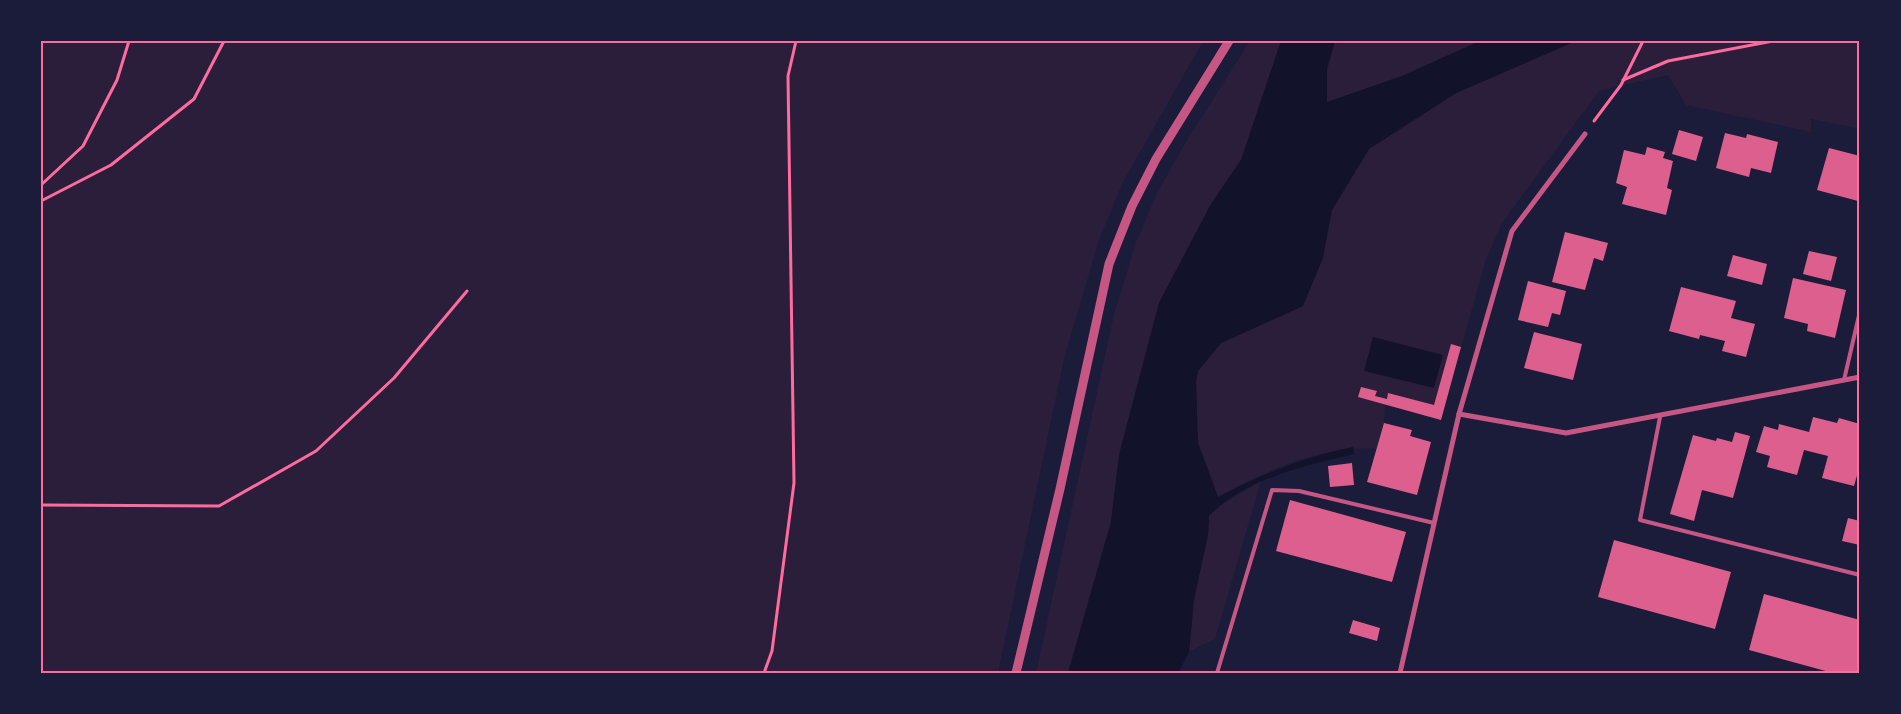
<svg xmlns="http://www.w3.org/2000/svg" width="1901" height="714" font-family="Mulish,sans-serif">
  <style>
    .green { fill: #2a1e3b }
    .water { fill: #12122b }
    .building { fill: #dd5f8e }
    .lines { fill: none; stroke-linecap: round; stroke-linejoin: round }
    .path { stroke: #ff6b9d; stroke-width: 3 }
    .service { stroke: #c65784; stroke-width: 4 }
    .minor { stroke: #c65784; stroke-width: 5 }
    .tertiary { stroke: #c65784; stroke-width: 9 }
    .neatline { fill: none; stroke: #ff6b9d; stroke-width: 2 }
  </style>
  <rect width="100%" height="100%" fill="#1b1b3a"/>
  <g class="green">
    <path d="M 41,41 L 1203,41 L 1123,182 L 1099,240 L 1064,359 L 998,673 L 41,673 Z"/>
    <path d="M 1250,41 L 1281,41 L 1241,160 L 1211,204 L 1159,303 L 1119,455 L 1111,522 L 1068,673 L 1036,673 L 1114,314 L 1136,242 L 1157,193 L 1184,145 Z"/>
    <path d="M 1335,41 L 1480,41 L 1402,76 L 1326,103 L 1327,69 Z"/>
    <path d="M 1576,41 L 1860,41 L 1860,129 L 1811,119 L 1811,132 L 1686,105 L 1668,75 L 1599,91 L 1502,223 L 1486,259 L 1441,420 L 1385,405 L 1384,423 L 1376,449 C 1322,445 1265,471 1218,497 L 1198,443 L 1196,382 L 1198,371 L 1221,343 L 1303,306 L 1332,210 L 1369,149 L 1456,93 Z"/>
    <path d="M 1261,481 L 1215,639 L 1189,652 L 1194,599 L 1208,535 L 1209,516 L 1219,506 Z"/>
  </g>
  <g class="water">
    <path d="M 1281,41 L 1335,41 L 1327,69 L 1327,102 L 1402,76 L 1480,41 L 1576,41 L 1456,93 L 1369,149 L 1332,210 L 1323,258 L 1303,306 L 1221,343 L 1198,371 L 1196,382 L 1198,443 L 1218,497 C 1265,473 1301,458 1353,447 L 1354,454 C 1305,466 1246,478 1209,516 L 1208,535 L 1194,599 L 1189,652 L 1178,673 L 1068,673 L 1111,522 L 1119,455 L 1159,303 L 1211,204 L 1241,160 Z"/>
    <path d="M 1373,337 L 1443,355 L 1434,388 L 1364,371 Z"/>
  </g>
  <g class="building">
    <path d="M 1679,130 L 1703,137 L 1696,161 L 1672,154 Z"/>
    <path d="M 1725,133 L 1746,138 L 1747,134 L 1778,142 L 1771,173 L 1751,168 L 1749,177 L 1716,168 Z"/>
    <path d="M 1647,147 L 1665,152 L 1663,158 L 1673,161 L 1667,188 L 1672,190 L 1666,215 L 1622,204 L 1627,187 L 1616,183 L 1624,150 L 1645,155 Z"/>
    <path d="M 1829,148 L 1860,156 L 1858,201 L 1817,190 Z"/>
    <path d="M 1565,232 L 1608,243 L 1603,261 L 1594,258 L 1585,290 L 1552,282 Z"/>
    <path d="M 1809,251 L 1837,257 L 1831,281 L 1803,274 Z"/>
    <path d="M 1733,255 L 1767,264 L 1762,285 L 1727,276 Z"/>
    <path d="M 1793,278 L 1846,290 L 1835,338 L 1807,331 L 1808,324 L 1784,318 Z"/>
    <path d="M 1528,281 L 1566,291 L 1560,315 L 1552,313 L 1548,327 L 1518,320 Z"/>
    <path d="M 1681,287 L 1736,301 L 1731,318 L 1755,324 L 1746,357 L 1722,351 L 1725,341 L 1700,335 L 1699,339 L 1669,331 Z"/>
    <path d="M 1534,332 L 1582,344 L 1573,380 L 1524,368 Z"/>
    <path d="M 1451,344 L 1461,347 L 1441,420 L 1358,397 L 1361,387 L 1377,391 L 1375,396 L 1387,399 L 1388,393 L 1434,405 Z"/>
    <path d="M 1813,417 L 1837,423 L 1839,418 L 1860,424 L 1860,465 L 1854,486 L 1822,478 L 1828,456 L 1804,450 L 1797,475 L 1767,467 L 1770,456 L 1756,452 L 1764,426 L 1778,430 L 1779,424 L 1809,432 Z"/>
    <path d="M 1384,423 L 1412,430 L 1410,436 L 1431,442 L 1417,495 L 1367,482 Z"/>
    <path d="M 1735,432 L 1750,436 L 1733,498 L 1702,490 L 1694,521 L 1670,514 L 1693,435 L 1716,441 L 1717,438 L 1732,442 Z"/>
    <path d="M 1352,463 L 1354,485 L 1330,487 L 1328,466 Z"/>
    <path d="M 1290,500 L 1406,532 L 1392,582 L 1276,551 Z"/>
    <path d="M 1848,518 L 1860,521 L 1860,545 L 1842,541 Z"/>
    <path d="M 1614,540 L 1731,572 L 1715,629 L 1598,597 Z"/>
    <path d="M 1764,594 L 1860,620 L 1860,673 L 1833,673 L 1749,650 Z"/>
    <path d="M 1353,620 L 1380,628 L 1377,641 L 1349,633 Z"/>
  </g>
  <g class="lines">
    <g class="path">
      <path d="M 1623,80 L 1668,61 L 1773,41"/>
      <path d="M 1594,121 L 1621,85 L 1643,41"/>
      <path d="M 41,185 L 83,146 L 117,80 L 129,41"/>
      <path d="M 41,201 L 111,165 L 194,99 L 224,41"/>
      <path d="M 41,505 L 219,506 L 316,451 L 394,378 L 467,291"/>
      <path d="M 764,673 L 772,651 L 794,483 L 788,76 L 796,41"/>
    </g>
    <g class="service">
      <path d="M 1844,380 L 1860,311"/>
      <path d="M 1660,417 L 1640,520 L 1860,575"/>
      <path d="M 1217,673 L 1272,490 L 1299,491 L 1434,523"/>
    </g>
    <g class="minor">
      <path d="M 1459,414 L 1566,433 L 1860,377"/>
      <path d="M 1400,673 L 1459,414 L 1512,231 L 1585,134"/>
    </g>
    <path class="tertiary" d="M 1016,673 L 1060,489 L 1109,264 L 1132,206 L 1156,159 L 1229,41"/>
  </g>
  <rect width="1901" height="714" fill="none" stroke="#1b1b3a" stroke-width="85"/>
  <rect x="42" y="42" width="1816" height="630" class="neatline"/>
</svg>
